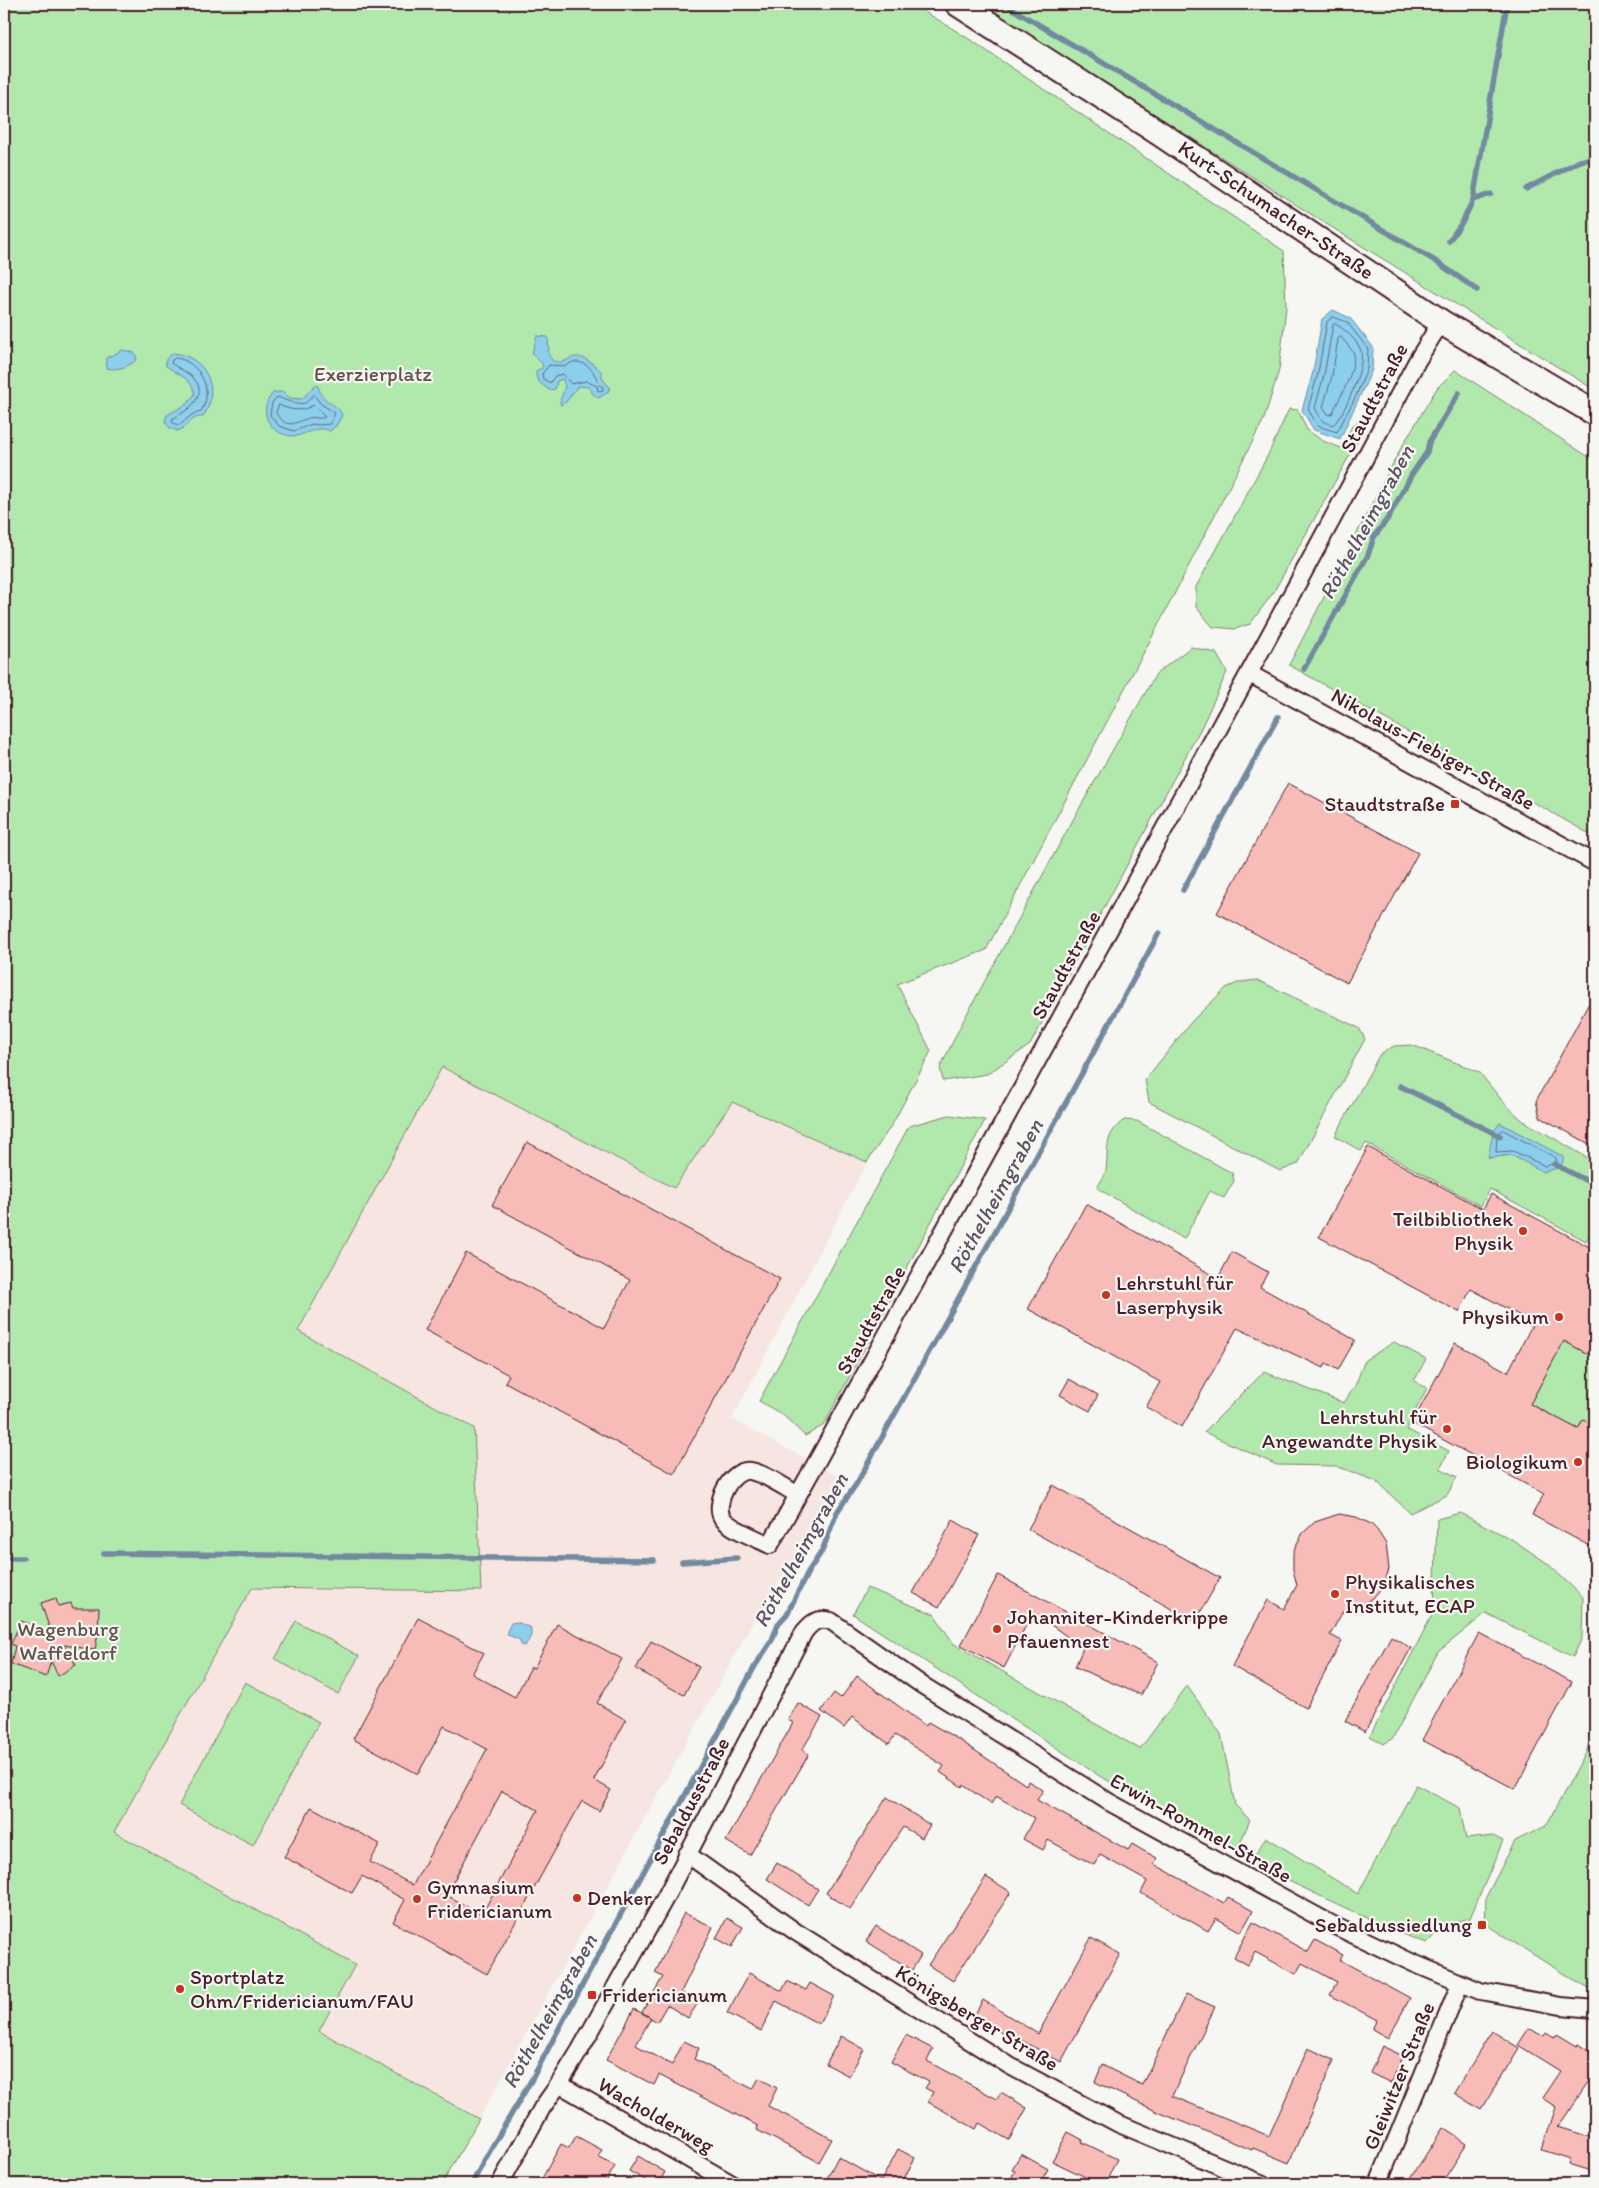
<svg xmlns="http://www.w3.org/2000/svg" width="1599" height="2188" font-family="Itim,sans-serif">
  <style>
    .built { fill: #f7e5e1 }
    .green { fill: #b1e9ad; stroke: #7e846c; fill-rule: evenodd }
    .water { fill: #8ccfed; stroke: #72899f }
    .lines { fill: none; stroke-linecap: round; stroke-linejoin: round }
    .shore { stroke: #646579; stroke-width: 1 }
    .stream { stroke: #72899f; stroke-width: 5.5 }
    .building { fill: #f8bcb8; stroke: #4a1f2b; fill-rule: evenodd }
    .minor-casing { stroke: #4a1f2b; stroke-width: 20 }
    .secondary-casing { stroke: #4a1f2b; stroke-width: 28 }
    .minor { stroke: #f6f6f2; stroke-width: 16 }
    .secondary { stroke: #f6f6f2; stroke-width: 24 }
    .poi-dot { fill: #c8321e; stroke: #f6f6f2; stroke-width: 2 }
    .labels { text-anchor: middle; stroke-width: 4.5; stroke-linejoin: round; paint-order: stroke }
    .street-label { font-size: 21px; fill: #4a1f2b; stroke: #f6f6f2 }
    .park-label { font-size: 21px; fill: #64524c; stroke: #f6f6f2 }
    .poi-label { font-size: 21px; fill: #4a1f2b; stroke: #f6f6f2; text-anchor: start }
    .water-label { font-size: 22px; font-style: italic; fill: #5e5465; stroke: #f6f6f2 }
  </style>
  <rect width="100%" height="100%" fill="#f6f6f2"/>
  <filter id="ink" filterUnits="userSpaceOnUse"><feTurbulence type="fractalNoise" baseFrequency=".02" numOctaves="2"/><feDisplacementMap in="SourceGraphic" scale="10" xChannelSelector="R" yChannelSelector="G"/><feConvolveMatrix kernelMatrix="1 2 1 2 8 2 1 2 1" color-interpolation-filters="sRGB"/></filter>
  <g filter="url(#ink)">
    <path class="built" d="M 442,1067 L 674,1188 L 732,1102 L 867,1162 L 732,1419 L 839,1477 L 790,1566 L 759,1611 L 479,2119 L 319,2031 L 354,1965 L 114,1832 L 252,1588 L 481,1590 L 298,1331 Z"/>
    <g class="green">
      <path d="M 4,4 L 912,4 L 966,37 L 1284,251 L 1286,307 L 1279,370 L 1264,419 L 1163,616 L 986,950 L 897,984 L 931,1051 L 893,1123 L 867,1162 L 732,1102 L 674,1188 L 442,1067 L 298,1331 L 474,1428 L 481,1591 L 252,1588 L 114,1832 L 355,1965 L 319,2031 L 479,2119 L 442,2184 L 4,2184 Z"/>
      <path d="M 981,4 L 1595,4 L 1595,390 L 1328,225 Z"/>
      <path d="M 1455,370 L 1595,461 L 1595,837 L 1289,665 L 1401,448 L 1437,388 Z"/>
      <path d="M 1289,409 L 1298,410 L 1307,430 L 1323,441 L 1341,448 L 1352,426 L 1372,411 L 1371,417 L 1273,593 L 1250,624 L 1235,629 L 1213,627 L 1196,607 L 1196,587 L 1268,455 Z"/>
      <path d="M 1191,647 L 1216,653 L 1227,672 L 1201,728 L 1030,1045 L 987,1074 L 943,1081 L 940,1068 L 962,1023 L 1070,825 L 1156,674 Z"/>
      <path d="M 1257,980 L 1359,1028 L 1365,1039 L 1298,1164 L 1280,1171 L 1149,1102 L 1145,1080 L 1192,1021 L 1226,988 L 1240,982 Z"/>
      <path d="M 1412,1045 L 1479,1072 L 1504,1103 L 1522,1120 L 1595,1162 L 1595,1225 L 1586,1241 L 1490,1189 L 1481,1206 L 1366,1143 L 1361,1151 L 1335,1136 L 1380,1054 L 1394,1046 ZM 1500,1123 L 1529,1139 L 1521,1159 L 1511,1155 L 1489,1158 Z"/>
      <path d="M 949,1115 L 985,1120 L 824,1425 L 805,1436 L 783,1415 L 759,1401 L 909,1126 Z"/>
      <path d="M 1124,1120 L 1137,1121 L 1232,1173 L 1234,1181 L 1224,1198 L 1210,1191 L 1184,1239 L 1097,1188 C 1100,1182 1105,1176 1106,1170 C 1109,1148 1103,1136 1124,1120 Z"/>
      <path d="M 1564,1341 L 1595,1358 L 1595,1426 L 1583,1420 L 1578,1429 L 1530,1404 Z"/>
      <path d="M 1394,1342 L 1426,1359 L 1414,1381 L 1427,1388 L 1406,1429 L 1449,1451 L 1440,1468 L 1457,1477 L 1447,1495 L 1410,1513 L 1376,1481 L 1336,1466 L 1277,1465 L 1204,1432 L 1264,1372 L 1344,1403 L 1355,1386 L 1365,1360 Z"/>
      <path d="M 1460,1513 L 1513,1540 L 1547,1563 L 1583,1597 L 1582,1638 L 1573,1657 L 1486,1613 L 1438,1652 L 1393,1738 L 1384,1744 L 1370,1736 L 1434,1611 L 1437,1519 Z"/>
      <path d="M 867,1588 L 934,1614 L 954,1644 L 1140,1749 L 1187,1686 L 1221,1734 L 1235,1805 L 1250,1820 L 1238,1848 L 1101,1777 L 853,1614 Z"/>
      <path d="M 296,1621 L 359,1656 L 338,1694 L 275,1659 Z"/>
      <path d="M 245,1682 L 319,1722 L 253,1845 L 179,1805 Z"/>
      <path d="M 1595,1729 L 1595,1989 L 1591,1989 L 1564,1974 L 1485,1924 L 1486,1897 L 1515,1841 L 1546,1826 L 1586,1752 Z"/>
      <path d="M 1416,1785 L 1460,1808 L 1466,1839 L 1493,1836 L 1503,1841 L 1470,1918 L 1444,1925 L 1427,1943 L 1396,1932 L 1255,1865 L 1254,1857 L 1266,1837 L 1358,1894 Z"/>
    </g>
    <g class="water">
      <path d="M 1333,310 L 1350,318 L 1373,347 L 1372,370 L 1340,439 L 1314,430 L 1302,410 L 1313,372 L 1322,319 Z"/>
      <path d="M 537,336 L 548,337 L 549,356 L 553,361 C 560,363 563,362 569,359 C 582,352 593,364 602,372 L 602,378 L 610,388 L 608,392 L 599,398 L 593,394 L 589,387 L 578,386 L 566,402 L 561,405 L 560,401 L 565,387 L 563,379 L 557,381 L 555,389 L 549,390 C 542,384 535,382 536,371 L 542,368 L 543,365 L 532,353 Z"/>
      <path d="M 123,350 L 135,353 L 137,359 C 131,366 116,371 107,368 L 106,358 Z"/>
      <path d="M 174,353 C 207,357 221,390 203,417 C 190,416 190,426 178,431 L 170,428 L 165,422 L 167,415 L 187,404 L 195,394 C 192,378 178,375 166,366 C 164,359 168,356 174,353 Z"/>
      <path d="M 315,385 L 318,386 C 323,405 338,403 342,415 L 336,426 L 330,431 C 315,424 304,437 293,436 C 269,435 256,410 274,392 L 284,392 L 290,398 L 302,399 Z"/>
      <path d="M 1500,1123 L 1564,1157 L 1561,1167 L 1544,1172 L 1511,1155 L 1488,1158 L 1493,1132 Z"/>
      <path d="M 517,1622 L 531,1628 L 531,1636 L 525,1646 L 521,1645 L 520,1640 L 508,1635 L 507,1631 L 511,1623 Z"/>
    </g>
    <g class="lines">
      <g class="shore">
        <path d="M 1333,317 L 1347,322 L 1368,349 L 1367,369 L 1356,396 L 1337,432 L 1318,426 L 1308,409 L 1318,373 L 1327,322 Z"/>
        <path d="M 1335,324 C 1343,327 1360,343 1361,352 C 1365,367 1344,416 1333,425 L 1322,421 L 1315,408 L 1324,375 L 1333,325 Z"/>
        <path d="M 1341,337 L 1354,353 C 1354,375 1341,395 1332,414 L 1329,415 L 1323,407 L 1332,376 L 1338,339 Z"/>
        <path d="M 176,358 C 199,361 215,390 201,411 C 188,414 187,422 178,425 L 173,423 L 172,419 C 188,411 212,394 191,376 C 186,371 177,368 171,363 L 172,360 Z"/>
        <path d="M 573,362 C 588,361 595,372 599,385 L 603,387 L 603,390 L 598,391 L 597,386 L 586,381 L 571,384 L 563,374 L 555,376 L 550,383 L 543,379 L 542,374 L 549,365 L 565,366 Z"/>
        <path d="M 314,395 L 321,404 L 335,413 L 330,424 L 319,425 L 312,424 L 294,431 L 279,426 L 270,415 L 272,403 L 277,397 L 296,404 L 305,403 Z"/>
        <path d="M 279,405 C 292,411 300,412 314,405 L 325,417 C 319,420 315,416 309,418 C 295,422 287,431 276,413 Z"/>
        <path d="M 1503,1130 L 1556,1158 L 1557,1163 L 1545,1166 L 1513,1151 L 1496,1152 L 1497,1135 Z"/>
      </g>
      <g class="stream">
        <path d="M 1004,4 L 1437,262 L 1477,290"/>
        <path d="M 1526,189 L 1580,161 L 1595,158"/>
        <path d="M 1473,200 L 1491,194"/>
        <path d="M 1449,241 L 1463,221 L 1473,200 L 1507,4"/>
        <path d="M 1304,669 L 1368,555 L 1374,537 L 1388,518 L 1412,474 L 1427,452 L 1429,442 L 1459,393"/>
        <path d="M 1183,890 L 1278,717"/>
        <path d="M 1400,1086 L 1500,1136"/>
        <path d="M 1554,1164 L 1595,1185"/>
        <path d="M 104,1553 L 654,1560"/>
        <path d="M 4,1558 L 23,1558"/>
        <path d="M 682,1562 L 737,1558"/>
        <path d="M 472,2184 C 492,2143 518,2106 539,2066 C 610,1932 683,1799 755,1666 L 772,1640 L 778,1624 L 787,1614 L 808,1572 L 822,1551 L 837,1512 L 857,1483 L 1159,933"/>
      </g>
    </g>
    <g class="building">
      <path d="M 1288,783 L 1418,853 L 1347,983 L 1217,913 Z"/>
      <path d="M 1595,992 L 1595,1147 L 1540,1117 L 1536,1101 Z"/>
      <path d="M 527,1142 L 780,1279 L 674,1474 L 505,1382 L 509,1375 L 425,1330 L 466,1253 L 604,1328 L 630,1280 L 492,1205 Z"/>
      <path d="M 1368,1147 L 1483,1209 L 1491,1194 L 1595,1250 L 1595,1358 L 1564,1341 L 1530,1404 L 1578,1429 L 1583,1420 L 1595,1426 L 1595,1549 L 1532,1515 L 1544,1494 L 1412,1423 L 1455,1343 L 1508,1372 L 1533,1323 L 1471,1289 L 1459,1312 L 1319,1237 Z"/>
      <path d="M 1086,1204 L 1218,1278 L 1232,1252 L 1268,1272 L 1260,1287 L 1355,1340 L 1338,1370 L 1326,1363 L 1324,1368 L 1237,1328 L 1182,1427 L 1146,1407 L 1160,1382 L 1028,1309 Z"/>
      <path d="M 1069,1379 L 1098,1395 L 1090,1411 L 1060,1395 Z"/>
      <path d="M 1053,1485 L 1220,1578 L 1195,1622 L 1028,1529 Z"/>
      <path d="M 1339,1514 L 1356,1517 L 1371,1524 L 1377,1530 L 1386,1544 L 1389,1569 L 1384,1585 L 1373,1598 L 1359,1608 L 1343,1611 L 1330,1635 L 1342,1641 L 1306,1708 L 1232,1666 L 1268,1600 L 1284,1609 L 1297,1585 L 1293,1570 L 1293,1555 L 1295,1547 L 1303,1533 L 1315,1522 Z"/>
      <path d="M 953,1520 L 979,1535 L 939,1607 L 913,1593 Z"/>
      <path d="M 998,1575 L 1158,1662 L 1141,1695 L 1075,1667 L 1083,1648 L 1033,1612 L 1004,1668 L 961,1645 Z"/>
      <path d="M 56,1598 L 58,1606 L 71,1603 L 73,1608 L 99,1608 L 98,1633 L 95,1650 L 64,1645 L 76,1665 L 58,1676 L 51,1661 L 46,1677 L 11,1664 L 15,1646 L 11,1644 L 21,1621 L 51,1633 L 41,1603 Z"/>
      <path d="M 418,1618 L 484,1653 L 472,1674 L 515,1697 L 531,1667 L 534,1668 L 557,1624 L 622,1659 L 597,1703 L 626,1720 L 594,1780 L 611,1790 L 599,1811 L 582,1801 L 487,1974 L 393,1922 L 405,1900 L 362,1876 L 352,1893 L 284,1857 L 311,1807 L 380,1844 L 370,1862 L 413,1885 L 487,1749 L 444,1726 L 418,1774 L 353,1739 ZM 502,1791 L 538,1810 L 482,1914 L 446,1895 Z"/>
      <path d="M 1479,1633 L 1572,1682 L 1515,1789 L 1422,1740 Z"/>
      <path d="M 1391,1636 L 1411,1648 L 1365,1732 L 1345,1721 Z"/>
      <path d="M 651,1641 L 699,1667 L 684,1695 L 636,1669 Z"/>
      <path d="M 857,1676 L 926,1726 L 928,1722 L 961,1741 L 1026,1785 L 1028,1781 L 1043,1790 L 1037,1800 L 1128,1850 L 1132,1844 L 1142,1850 L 1157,1858 L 1154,1864 L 1224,1903 L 1228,1897 L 1253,1911 L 1241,1932 L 1216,1918 L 1208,1931 L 1141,1893 L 1147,1881 L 1100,1855 L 1094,1865 L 1048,1840 L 1043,1850 L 1023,1839 L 1034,1818 L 996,1796 L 991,1804 L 963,1785 L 962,1787 L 940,1772 L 944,1766 L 895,1735 L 889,1744 L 852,1717 L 844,1728 L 821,1711 L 834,1693 L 841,1698 Z"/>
      <path d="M 798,1703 L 822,1717 L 802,1750 L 809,1754 L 750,1855 L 726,1841 L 793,1723 L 788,1720 Z"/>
      <path d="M 887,1797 L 930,1825 L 922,1838 L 903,1827 L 850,1909 L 826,1893 Z"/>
      <path d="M 777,1863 L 818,1889 L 808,1905 L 767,1879 Z"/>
      <path d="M 986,1877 L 1011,1892 L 953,1981 L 928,1965 Z"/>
      <path d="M 684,1913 L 713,1927 L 681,1992 L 698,2003 L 688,2018 L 667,2005 L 657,2022 L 642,2012 L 663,1977 L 655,1973 Z"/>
      <path d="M 727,1918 L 743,1927 L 732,1947 L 716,1938 Z"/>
      <path d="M 1253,1922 L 1308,1952 L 1315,1940 L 1343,1955 L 1340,1960 L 1410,1998 L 1388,2038 L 1372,2029 L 1377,2020 L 1330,1995 L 1337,1982 L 1302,1963 L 1296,1974 L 1255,1952 L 1248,1965 L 1234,1957 Z"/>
      <path d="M 876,1926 L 921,1955 L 912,1970 L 866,1941 Z"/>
      <path d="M 1091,1938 L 1120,1954 L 1061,2062 L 1017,2038 L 1015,2041 L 974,2016 L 983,2000 L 1038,2034 Z"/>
      <path d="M 749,1973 L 782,1991 L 787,1981 L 806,1990 L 810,1983 L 834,1996 L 819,2024 L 776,2001 L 761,2031 L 727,2013 Z"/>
      <path d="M 1186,1994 L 1215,2007 L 1172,2096 L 1269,2136 L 1308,2048 L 1334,2060 L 1289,2163 L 1253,2148 L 1252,2150 L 1158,2112 L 1095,2082 L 1102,2065 L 1142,2085 Z"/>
      <path d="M 634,2009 L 651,2018 L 636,2045 L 653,2055 L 672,2065 L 684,2041 L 699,2048 L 694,2059 L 753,2089 L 759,2078 L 777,2088 L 768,2106 L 832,2139 L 819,2162 L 757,2130 L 758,2126 L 659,2075 L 654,2085 L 606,2060 Z"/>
      <path d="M 1529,2028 L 1544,2037 L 1546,2033 L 1554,2038 L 1557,2034 L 1577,2046 L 1579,2044 L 1595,2055 L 1595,2073 L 1558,2127 L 1595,2139 L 1595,2172 L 1569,2164 L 1571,2159 L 1542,2150 L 1556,2107 L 1542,2098 L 1560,2071 L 1518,2045 Z"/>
      <path d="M 1492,2031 L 1519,2048 L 1481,2110 L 1454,2093 Z"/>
      <path d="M 906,2035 L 933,2049 L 927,2061 L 997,2099 L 1001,2092 L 1027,2108 L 1009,2140 L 979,2123 L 976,2129 L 928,2102 L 933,2092 L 925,2088 L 929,2082 L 891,2062 Z"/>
      <path d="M 841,2036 L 864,2049 L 849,2076 L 826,2064 Z"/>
      <path d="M 1382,2046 L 1403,2056 L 1391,2083 L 1370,2073 Z"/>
      <path d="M 1443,2128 L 1467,2144 L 1441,2184 L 1407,2184 Z"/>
      <path d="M 1068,2132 L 1083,2140 L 1082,2142 L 1117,2159 L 1105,2184 L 1100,2184 L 1052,2161 Z"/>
      <path d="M 576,2136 L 602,2150 L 598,2157 L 615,2166 L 605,2184 L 539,2184 L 561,2144 L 569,2148 Z"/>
      <path d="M 898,2149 L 915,2158 L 901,2184 L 824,2184 L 838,2157 L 881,2181 Z"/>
      <path d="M 1021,2154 L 1048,2169 L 1039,2184 L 1008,2184 L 1015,2171 L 1012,2169 Z"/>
      <path d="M 638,2156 L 665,2172 L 658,2184 L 652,2184 L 629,2171 Z"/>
    </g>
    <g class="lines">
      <defs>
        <g id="minor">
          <path d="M 1250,674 L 1595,863"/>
          <path d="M 798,1495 C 786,1488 764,1473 750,1471 C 731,1468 712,1505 723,1519 C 731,1529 758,1539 770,1545 L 816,1463 C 1018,1096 1220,730 1417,361 L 1441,322"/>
          <path d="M 687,1854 L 796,1932 L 1010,2066 L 1117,2123 L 1263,2184"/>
          <path d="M 559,2084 L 732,2184"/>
          <path d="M 500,2184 L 542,2108 L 559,2084 L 580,2050 L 664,1900 L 804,1632 C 811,1623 818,1617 831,1621 L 922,1685 L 1109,1802 L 1335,1926 L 1413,1963 L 1480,1991 L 1561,2006 L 1595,2009"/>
          <path d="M 1378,2184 L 1460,1984"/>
        </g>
        <path id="secondary" d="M 958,4 L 1156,131 L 1441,322 L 1595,413"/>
      </defs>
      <use href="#minor" class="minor-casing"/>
      <use href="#secondary" class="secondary-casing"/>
      <use href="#minor" class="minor"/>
      <use href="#secondary" class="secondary"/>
    </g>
  </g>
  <g class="poi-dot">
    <rect x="1450" y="799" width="10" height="10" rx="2.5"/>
    <circle cx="1523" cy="1231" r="5"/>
    <circle cx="1106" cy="1295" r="5"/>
    <circle cx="1559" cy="1317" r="5"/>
    <circle cx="1447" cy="1429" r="5"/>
    <circle cx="1578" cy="1462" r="5"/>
    <circle cx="1335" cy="1594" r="5"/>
    <circle cx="997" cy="1629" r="5"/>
    <circle cx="577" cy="1898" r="5"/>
    <circle cx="417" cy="1899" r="5"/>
    <rect x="1477" y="1920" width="10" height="10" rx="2.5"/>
    <circle cx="180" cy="1989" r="5"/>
    <rect x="587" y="1990" width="10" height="10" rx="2.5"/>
  </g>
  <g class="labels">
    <g class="street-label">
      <text transform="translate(1276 210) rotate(34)" y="7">Kurt-Schumacher-Straße</text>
      <text transform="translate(1374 398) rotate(-62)" y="7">Staudtstraße</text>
      <text transform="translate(1433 749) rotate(29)" y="7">Nikolaus-Fiebiger-Straße</text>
      <text transform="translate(1066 965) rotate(-61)" y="7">Staudtstraße</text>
      <text transform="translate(871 1320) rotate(-61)" y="7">Staudtstraße</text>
      <text transform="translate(691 1801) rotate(-62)" y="7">Sebaldusstraße</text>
      <text transform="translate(1201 1828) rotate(29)" y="7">Erwin-Rommel-Straße</text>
      <text transform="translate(977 2018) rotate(31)" y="7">Königsberger Straße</text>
      <text transform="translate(1399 2076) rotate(-68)" y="7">Gleiwitzer Straße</text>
      <text transform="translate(656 2115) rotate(30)" y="7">Wacholderweg</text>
    </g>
    <g class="park-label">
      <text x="373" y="381">Exerzierplatz</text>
      <text x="68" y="1636">Wagenburg<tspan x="68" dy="24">Waffeldorf</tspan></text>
    </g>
    <g class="poi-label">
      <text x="1445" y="811" text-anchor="end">Staudtstraße</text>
      <text x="1513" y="1226" text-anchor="end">Teilbibliothek<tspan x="1513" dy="24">Physik</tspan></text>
      <text x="1116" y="1290">Lehrstuhl für<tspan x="1116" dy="24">Laserphysik</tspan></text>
      <text x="1549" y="1324" text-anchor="end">Physikum</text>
      <text x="1437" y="1424" text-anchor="end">Lehrstuhl für<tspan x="1437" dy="24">Angewandte Physik</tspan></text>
      <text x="1568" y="1469" text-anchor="end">Biologikum</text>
      <text x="1345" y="1589">Physikalisches<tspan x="1345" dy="24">Institut, ECAP</tspan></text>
      <text x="1007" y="1624">Johanniter-Kinderkrippe<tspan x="1007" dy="24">Pfauennest</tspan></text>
      <text x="427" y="1894">Gymnasium<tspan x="427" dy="24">Fridericianum</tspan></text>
      <text x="587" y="1905">Denker</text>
      <text x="1472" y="1932" text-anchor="end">Sebaldussiedlung</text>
      <text x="190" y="1984">Sportplatz<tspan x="190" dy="24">Ohm/Fridericianum/FAU</tspan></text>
      <text x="602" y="2002">Fridericianum</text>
    </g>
    <g class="water-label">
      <text transform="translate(1366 522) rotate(-61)" y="8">Röthelheimgraben</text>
      <text transform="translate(995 1196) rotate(-61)" y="8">Röthelheimgraben</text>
      <text transform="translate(800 1550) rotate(-61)" y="8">Röthelheimgraben</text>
      <text transform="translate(549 2011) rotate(-61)" y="8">Röthelheimgraben</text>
    </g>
  </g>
  <rect width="1599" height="2188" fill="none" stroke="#f6f6f2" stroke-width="20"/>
  <rect x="10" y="10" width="1579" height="2168" fill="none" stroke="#4a1f2b" stroke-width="2" filter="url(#ink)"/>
</svg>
